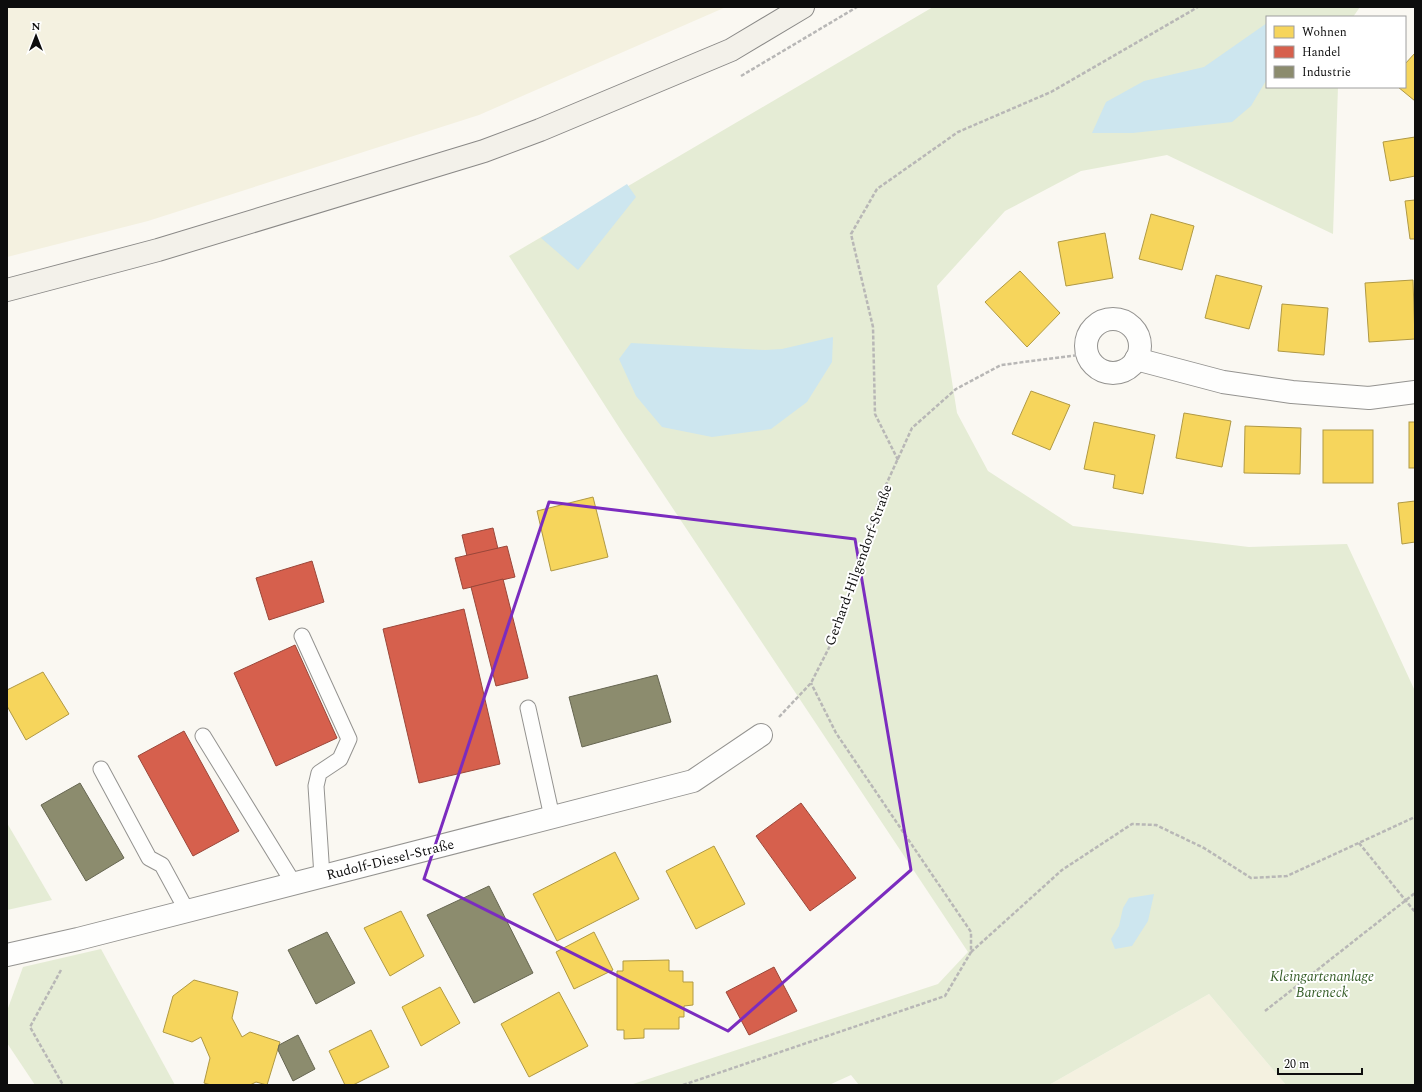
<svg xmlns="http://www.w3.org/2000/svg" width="1422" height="1092" font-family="Spectral,serif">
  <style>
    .farmland { fill: #f4f1e0 }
    .green { fill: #e5ecd5 }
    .water { fill: #cde6ef }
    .homes { fill: #f6d55c; stroke: #b09944 }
    .shops { fill: #d6604d; stroke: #9a473a }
    .industry { fill: #8c8c6e; stroke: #666651 }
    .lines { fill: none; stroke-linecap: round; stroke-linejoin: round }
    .service-casing { stroke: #949390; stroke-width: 17 }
    .minor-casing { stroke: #949390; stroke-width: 24 }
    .secondary-casing { stroke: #8a8987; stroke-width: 24 }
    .path { stroke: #b8b7b6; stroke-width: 2.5; stroke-dasharray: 4 2; stroke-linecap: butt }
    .service { stroke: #fefefd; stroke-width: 15 }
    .minor { stroke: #fefefd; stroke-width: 22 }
    .secondary { stroke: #f3f1ea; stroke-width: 22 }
    .marked { fill: none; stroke: #7b2cbf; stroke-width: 3; stroke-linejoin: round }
    .labels { text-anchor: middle; stroke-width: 4; stroke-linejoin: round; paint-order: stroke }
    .street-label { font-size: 14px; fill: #0d0d0d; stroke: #fff }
    .park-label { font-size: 14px; font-style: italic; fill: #345c26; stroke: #fff }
  </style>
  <rect width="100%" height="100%" fill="#faf8f2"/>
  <g class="farmland">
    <path d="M 7,7 L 726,7 L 479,115 L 148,221 L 7,257 Z"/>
    <path d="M 1209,994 L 1286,1085 L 1049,1085 Z"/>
  </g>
  <g class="green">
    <path d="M 933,7 L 1360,7 L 1353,17 L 1267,17 L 1267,87 L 1338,87 L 1333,234 L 1167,155 L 1081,171 L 1005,211 L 937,286 L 957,413 L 988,471 L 1073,526 L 1249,547 L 1347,544 L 1415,691 L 1415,1085 L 1286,1085 L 1209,994 L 1049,1085 L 859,1085 L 851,1075 L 829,1085 L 630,1085 L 938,984 L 968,952 L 622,432 L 509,256 Z"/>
    <path d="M 7,823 L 52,900 L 7,910 Z"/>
    <path d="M 101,949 L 175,1085 L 35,1085 L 7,1043 L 7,1011 L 23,967 Z"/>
  </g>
  <g class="water">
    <path d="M 1267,23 L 1267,79 L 1251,106 L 1232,122 L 1133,133 L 1092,133 L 1106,102 L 1144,81 L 1204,67 Z"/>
    <path d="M 627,184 L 636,197 L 578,270 L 541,238 Z"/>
    <path d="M 833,337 L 832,362 L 807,402 L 771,429 L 712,437 L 662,427 L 636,396 L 619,359 L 631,343 L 765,350 L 782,349 Z"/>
    <path d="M 1154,894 L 1148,921 L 1132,946 L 1115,949 L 1111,939 L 1119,926 L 1123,908 L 1129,898 Z"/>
  </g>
  <g class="homes">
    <path d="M 1415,53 L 1415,101 L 1398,87 L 1405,87 L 1405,64 Z"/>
    <path d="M 1415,137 L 1415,176 L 1390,181 L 1383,142 Z"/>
    <path d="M 1415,200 L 1415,239 L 1410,239 L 1405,201 Z"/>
    <path d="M 1151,214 L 1194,226 L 1182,270 L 1139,259 Z"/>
    <path d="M 1105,233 L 1113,278 L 1066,286 L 1058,242 Z"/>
    <path d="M 1020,271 L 1060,313 L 1027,347 L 985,302 Z"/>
    <path d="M 1216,275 L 1262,286 L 1249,329 L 1205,318 Z"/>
    <path d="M 1413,280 L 1415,339 L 1369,342 L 1365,283 Z"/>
    <path d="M 1282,304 L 1328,308 L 1324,355 L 1278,351 Z"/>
    <path d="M 1031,391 L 1070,405 L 1050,450 L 1012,434 Z"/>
    <path d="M 1184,413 L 1231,421 L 1222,467 L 1176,458 Z"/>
    <path d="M 1094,422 L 1155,435 L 1143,494 L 1113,488 L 1115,475 L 1084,469 Z"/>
    <rect x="1409" y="422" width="6" height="46"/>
    <path d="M 1245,426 L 1301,428 L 1300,474 L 1244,473 Z"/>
    <rect x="1323" y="430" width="50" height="53"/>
    <path d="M 593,497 L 608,557 L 551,571 L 537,511 Z"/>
    <path d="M 1415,501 L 1415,542 L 1402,544 L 1398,503 Z"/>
    <path d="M 43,672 L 69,714 L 26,740 L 7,706 L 7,690 Z"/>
    <path d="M 714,846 L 745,904 L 696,929 L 666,871 Z"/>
    <path d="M 615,852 L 639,899 L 557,941 L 533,894 Z"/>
    <path d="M 401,911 L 424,956 L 390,976 L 364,928 Z"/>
    <path d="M 594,932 L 613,970 L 574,989 L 556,952 Z"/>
    <path d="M 669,960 L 669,971 L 683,971 L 683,982 L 693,982 L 693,1005 L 684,1006 L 684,1017 L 679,1017 L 679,1029 L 644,1029 L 644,1038 L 624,1039 L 624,1030 L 617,1030 L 617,971 L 623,971 L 623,961 Z"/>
    <path d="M 194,980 L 238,992 L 232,1018 L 242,1037 L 250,1032 L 280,1042 L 267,1085 L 256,1082 L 250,1085 L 211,1085 L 204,1083 L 210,1058 L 201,1037 L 192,1042 L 163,1032 L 173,996 Z"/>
    <path d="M 440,987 L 460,1023 L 421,1046 L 402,1007 Z"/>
    <path d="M 559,992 L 588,1046 L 529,1077 L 501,1024 Z"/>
    <path d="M 371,1030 L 389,1067 L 353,1085 L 345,1085 L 329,1051 Z"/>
  </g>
  <g class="shops">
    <path d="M 493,528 L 498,549 L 467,556 L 462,535 Z"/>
    <path d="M 507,546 L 515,577 L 463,589 L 455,558 Z"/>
    <path d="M 312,561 L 324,602 L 269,620 L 256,578 Z"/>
    <path d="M 503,579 L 528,678 L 496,686 L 471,587 Z"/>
    <path d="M 464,609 L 500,764 L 419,783 L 383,629 Z"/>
    <path d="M 295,645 L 337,738 L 276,766 L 234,673 Z"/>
    <path d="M 184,731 L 239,831 L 193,856 L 138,756 Z"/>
    <path d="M 801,803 L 856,878 L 810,911 L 756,836 Z"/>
    <path d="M 774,967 L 797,1011 L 749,1035 L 726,992 Z"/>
  </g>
  <g class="industry">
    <path d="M 657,675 L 671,722 L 582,747 L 569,697 Z"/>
    <path d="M 80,783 L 124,858 L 86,881 L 41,805 Z"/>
    <path d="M 489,886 L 533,973 L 474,1003 L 427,915 Z"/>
    <path d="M 327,932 L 355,983 L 316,1004 L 288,950 Z"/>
    <path d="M 298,1035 L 315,1069 L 293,1081 L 278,1050 L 279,1045 Z"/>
  </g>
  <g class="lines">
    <defs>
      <g id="service">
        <path d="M 302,636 L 349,739 L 340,759 L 319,773 L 316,786 L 322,876"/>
        <path d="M 528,708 L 552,817"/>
        <path d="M 203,736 L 294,884"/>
        <path d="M 101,769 L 149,858 L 162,865 L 187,911"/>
      </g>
      <g id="minor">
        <circle cx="1113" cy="346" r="27"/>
        <path d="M 1136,359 L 1223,382 L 1292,392 L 1369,398 L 1415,392"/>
        <path d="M 7,955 L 78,939 L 693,781 L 761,735"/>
      </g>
      <path id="secondary" d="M 7,290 L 158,250 L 484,151 L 540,130 L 731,50 L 803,7"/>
    </defs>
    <use href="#service" class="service-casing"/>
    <use href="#minor" class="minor-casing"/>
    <use href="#secondary" class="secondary-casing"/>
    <g class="path">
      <path d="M 741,76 L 857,7"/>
      <path d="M 898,460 L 875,414 L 873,327 L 851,234 L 877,189 L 958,132 L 1051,92 L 1198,7"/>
      <path d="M 779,717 L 811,683 L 836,634 L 879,500 L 912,428 L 956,389 L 1001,365 L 1086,354"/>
      <path d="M 1359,843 L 1415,912"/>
      <path d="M 971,952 L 1062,870 L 1132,824 L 1156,825 L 1204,848 L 1251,878 L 1287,876 L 1415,817"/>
      <path d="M 61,970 L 30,1027 L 63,1085"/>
      <path d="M 1265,1011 L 1415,893"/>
      <path d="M 683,1085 L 945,996 L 971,952 L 971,932 L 836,733 L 811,683"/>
    </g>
    <use href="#service" class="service"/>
    <use href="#minor" class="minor"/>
    <use href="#secondary" class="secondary"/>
  </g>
  <path class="marked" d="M 549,502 L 855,539 L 911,870 L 728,1031 L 424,879 Z"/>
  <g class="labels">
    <g class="street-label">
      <text transform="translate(858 565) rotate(-70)" y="5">Gerhard-Hilgendorf-Straße</text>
      <text transform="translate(390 859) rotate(-14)" y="5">Rudolf-Diesel-Straße</text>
    </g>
    <g class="park-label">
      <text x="1322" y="981">Kleingartenanlage<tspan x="1322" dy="16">Bareneck</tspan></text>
    </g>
  </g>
  <rect width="1422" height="1092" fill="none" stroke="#0d0d0d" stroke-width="16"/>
  <rect x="1266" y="16" width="140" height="72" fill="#ffffff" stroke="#9e9e9e"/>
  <rect x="1274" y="26" width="20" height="12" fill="#f6d55c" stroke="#9e9e9e"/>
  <text x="1302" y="36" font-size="12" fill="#0d0d0d">Wohnen</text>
  <rect x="1274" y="46" width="20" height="12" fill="#d6604d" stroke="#9e9e9e"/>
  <text x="1302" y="56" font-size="12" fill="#0d0d0d">Handel</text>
  <rect x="1274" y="66" width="20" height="12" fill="#8c8c6e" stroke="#9e9e9e"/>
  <text x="1302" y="76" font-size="12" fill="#0d0d0d">Industrie</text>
  <g transform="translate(36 36)" stroke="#ffffff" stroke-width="3" paint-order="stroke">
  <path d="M0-3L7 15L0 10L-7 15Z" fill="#0d0d0d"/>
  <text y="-6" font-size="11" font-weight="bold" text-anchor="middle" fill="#0d0d0d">N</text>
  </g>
  <path d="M1278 1068v6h84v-6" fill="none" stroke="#0d0d0d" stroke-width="2"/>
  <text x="1284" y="1068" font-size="12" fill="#0d0d0d" stroke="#ffffff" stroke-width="3" paint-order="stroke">20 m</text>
</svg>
